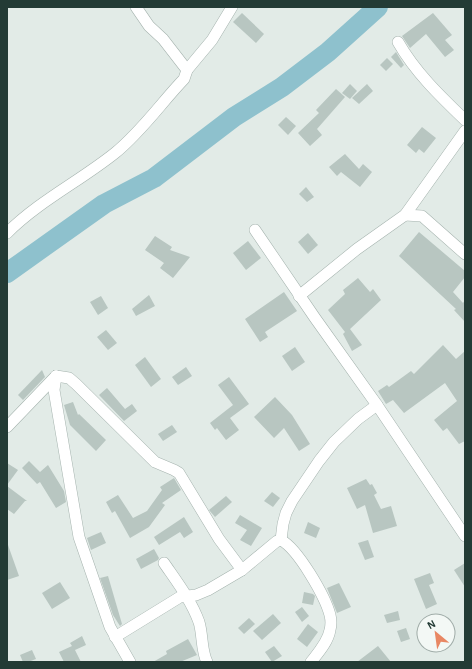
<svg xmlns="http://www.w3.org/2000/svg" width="472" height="669" font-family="'Alegreya Sans',sans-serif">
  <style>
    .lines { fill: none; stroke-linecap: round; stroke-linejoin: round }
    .river { stroke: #8ec1cd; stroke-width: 20 }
    .building { fill: #b8c6c1 }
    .minor-casing { stroke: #a5b3ae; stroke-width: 12 }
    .minor { stroke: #fff; stroke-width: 11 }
  </style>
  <rect width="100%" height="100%" fill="#e2ebe7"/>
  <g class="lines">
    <path class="river" d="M 7,273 L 104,204 L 154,178 L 234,117 L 282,87 L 328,52 L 378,7"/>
  </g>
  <g class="building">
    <path d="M 242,13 L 264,34 L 256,43 L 233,22 Z"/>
    <path d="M 433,13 L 452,35 L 445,40 L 454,50 L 445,57 L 426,34 L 410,48 L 402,36 Z"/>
    <path d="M 396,52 L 404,65 L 401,68 L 391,57 Z"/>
    <path d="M 387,58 L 393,64 L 386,71 L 380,65 Z"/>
    <path d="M 350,84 L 357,91 L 350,99 L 342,93 Z"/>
    <path d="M 367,84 L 373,91 L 359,104 L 352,98 Z"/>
    <path d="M 336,89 L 345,97 L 317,129 L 322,135 L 310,146 L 298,133 L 319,113 L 316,110 Z"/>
    <path d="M 286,117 L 296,126 L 288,135 L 278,125 Z"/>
    <path d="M 422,127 L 436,138 L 424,153 L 419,149 L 416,153 L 407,145 Z"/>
    <path d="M 345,154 L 359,169 L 363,164 L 372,172 L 360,187 L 341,172 L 337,176 L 329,167 Z"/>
    <path d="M 306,187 L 314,197 L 307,202 L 299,194 Z"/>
    <path d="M 419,232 L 465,271 L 465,277 L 453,292 L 463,303 L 465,300 L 465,322 L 454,310 L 456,309 L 399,256 Z"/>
    <path d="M 308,233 L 318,245 L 308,254 L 298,242 Z"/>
    <path d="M 155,236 L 172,247 L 170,250 L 190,257 L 173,278 L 160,268 L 164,263 L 145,250 Z"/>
    <path d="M 248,241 L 261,258 L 246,270 L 233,253 Z"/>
    <path d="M 358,278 L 370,292 L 373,289 L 381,300 L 350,329 L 362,345 L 352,351 L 343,334 L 345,332 L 328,310 L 345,294 L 343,290 Z"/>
    <path d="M 284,292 L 297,311 L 265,332 L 268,337 L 260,342 L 245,319 Z"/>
    <path d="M 149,295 L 155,306 L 136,316 L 132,309 Z"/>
    <path d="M 101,296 L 108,308 L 98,315 L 90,302 Z"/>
    <path d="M 106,330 L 117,343 L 108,350 L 97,337 Z"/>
    <path d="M 443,345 L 456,359 L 465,351 L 465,441 L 459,444 L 447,428 L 443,431 L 434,420 L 457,401 L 445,383 L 404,413 L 393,400 L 386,404 L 378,391 L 387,385 L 389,387 L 411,371 L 414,374 Z"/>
    <path d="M 295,347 L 305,362 L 292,371 L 282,356 Z"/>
    <path d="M 145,357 L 161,379 L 151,387 L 135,365 Z"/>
    <path d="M 186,367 L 192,376 L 178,385 L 172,377 Z"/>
    <path d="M 42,370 L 45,377 L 23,400 L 18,395 Z"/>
    <path d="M 229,377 L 249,404 L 230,418 L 239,430 L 226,440 L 217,428 L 215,430 L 210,423 L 233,405 L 218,385 Z"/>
    <path d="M 107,388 L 125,409 L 132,404 L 137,411 L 124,421 L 99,395 Z"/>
    <path d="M 275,397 L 292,415 L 310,444 L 299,451 L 284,428 L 274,438 L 254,417 Z"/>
    <path d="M 73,402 L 78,415 L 79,414 L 106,440 L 96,451 L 70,425 L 64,405 Z"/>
    <path d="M 172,425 L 177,432 L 163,441 L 158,434 Z"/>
    <path d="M 29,461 L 40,472 L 48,465 L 64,491 L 66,502 L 56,508 L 40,482 L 37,484 L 22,468 Z"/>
    <path d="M 7,463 L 18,470 L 7,485 Z"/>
    <path d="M 174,478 L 181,490 L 162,503 L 165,505 L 149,527 L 130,538 L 115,511 L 112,513 L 106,502 L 118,495 L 133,518 L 147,511 L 162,490 L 160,487 Z"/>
    <path d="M 366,479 L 370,485 L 372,484 L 377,493 L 374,495 L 381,509 L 391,506 L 397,526 L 373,533 L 365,505 L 357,509 L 347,488 Z"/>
    <path d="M 7,486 L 27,501 L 25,501 L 14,514 L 7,509 Z"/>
    <path d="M 272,492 L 280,498 L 273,507 L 264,501 Z"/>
    <path d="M 226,496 L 232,502 L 215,517 L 209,510 Z"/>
    <path d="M 240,515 L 262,528 L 251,546 L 240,540 L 247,530 L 235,523 Z"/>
    <path d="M 184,517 L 193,532 L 184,538 L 180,532 L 159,545 L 154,537 Z"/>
    <path d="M 308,522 L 320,528 L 316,538 L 304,533 Z"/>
    <path d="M 101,532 L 106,543 L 91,550 L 87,538 Z"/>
    <path d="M 368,540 L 374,557 L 365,560 L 358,543 Z"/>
    <path d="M 7,545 L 8,545 L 19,576 L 7,580 Z"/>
    <path d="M 154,549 L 159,558 L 158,560 L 141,569 L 136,559 Z"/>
    <path d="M 465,563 L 465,587 L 454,570 Z"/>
    <path d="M 430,573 L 434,583 L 429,585 L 437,604 L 426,609 L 414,579 Z"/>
    <path d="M 108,576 L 122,624 L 120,626 L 113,615 L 100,578 Z"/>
    <path d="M 60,582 L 70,598 L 52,609 L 42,593 Z"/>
    <path d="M 339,583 L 351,607 L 337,613 L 327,588 Z"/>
    <path d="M 304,592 L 313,594 L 315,596 L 313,605 L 302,603 Z"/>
    <path d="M 302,607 L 309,616 L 302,622 L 295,612 Z"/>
    <path d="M 398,611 L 400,620 L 387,623 L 384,615 Z"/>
    <path d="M 273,614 L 281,623 L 262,640 L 253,631 Z"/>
    <path d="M 249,618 L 255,624 L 244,634 L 238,628 Z"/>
    <path d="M 308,624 L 318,632 L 307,647 L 297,639 Z"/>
    <path d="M 406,628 L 410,639 L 401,642 L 397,631 Z"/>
    <path d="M 82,636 L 86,645 L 75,650 L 81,662 L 64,662 L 59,652 L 72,646 L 70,643 Z"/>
    <path d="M 188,639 L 197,655 L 180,662 L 153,662 L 167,654 L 166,651 Z"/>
    <path d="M 274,646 L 282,656 L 272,662 L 265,652 Z"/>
    <path d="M 378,646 L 391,662 L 357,662 Z"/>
    <path d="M 32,650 L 36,659 L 28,662 L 23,662 L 20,655 Z"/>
  </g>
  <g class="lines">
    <defs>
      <g id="minor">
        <path d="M 136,7 L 149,26 L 163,39 L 187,70"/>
        <path d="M 398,42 C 415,72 440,96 465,120"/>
        <path d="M 405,215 L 422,216 L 465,254"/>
        <path d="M 255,230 L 315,318 L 377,405 L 465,536"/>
        <path d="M 7,233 C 39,201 80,181 115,153 C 142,131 161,103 184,79 L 187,70 L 212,40 L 232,7"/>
        <path d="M 299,296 L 357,249 L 405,215 L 465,131"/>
        <path d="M 56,376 L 54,390 L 79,537 L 110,627 L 130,662"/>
        <path d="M 56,376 L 69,378 L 76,384 L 155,462 L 174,470 L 179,473 L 219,539 L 242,570"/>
        <path d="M 7,427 L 56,376"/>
        <path d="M 281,540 L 283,524 L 286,513 L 292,501 L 319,461 L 334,442 L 358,419 L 377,405"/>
        <path d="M 281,540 C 298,549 325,596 330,615 C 331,619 331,626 330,630 C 328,642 318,653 311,662"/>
        <path d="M 164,563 C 177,582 191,600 199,622 C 203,635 201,650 207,662"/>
        <path d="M 115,637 L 180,597 L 196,595 L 208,590 L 242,570 L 277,541 L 281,540"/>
      </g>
    </defs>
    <use href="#minor" class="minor-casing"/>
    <use href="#minor" class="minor"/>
  </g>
  <rect width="472" height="669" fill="none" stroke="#233b35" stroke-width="16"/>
  <g transform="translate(436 633) rotate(331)"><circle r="19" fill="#f3f8f5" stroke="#a0aca8"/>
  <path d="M0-3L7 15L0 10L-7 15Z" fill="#e88763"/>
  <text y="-6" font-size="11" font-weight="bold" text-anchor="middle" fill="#233b35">N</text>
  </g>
</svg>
